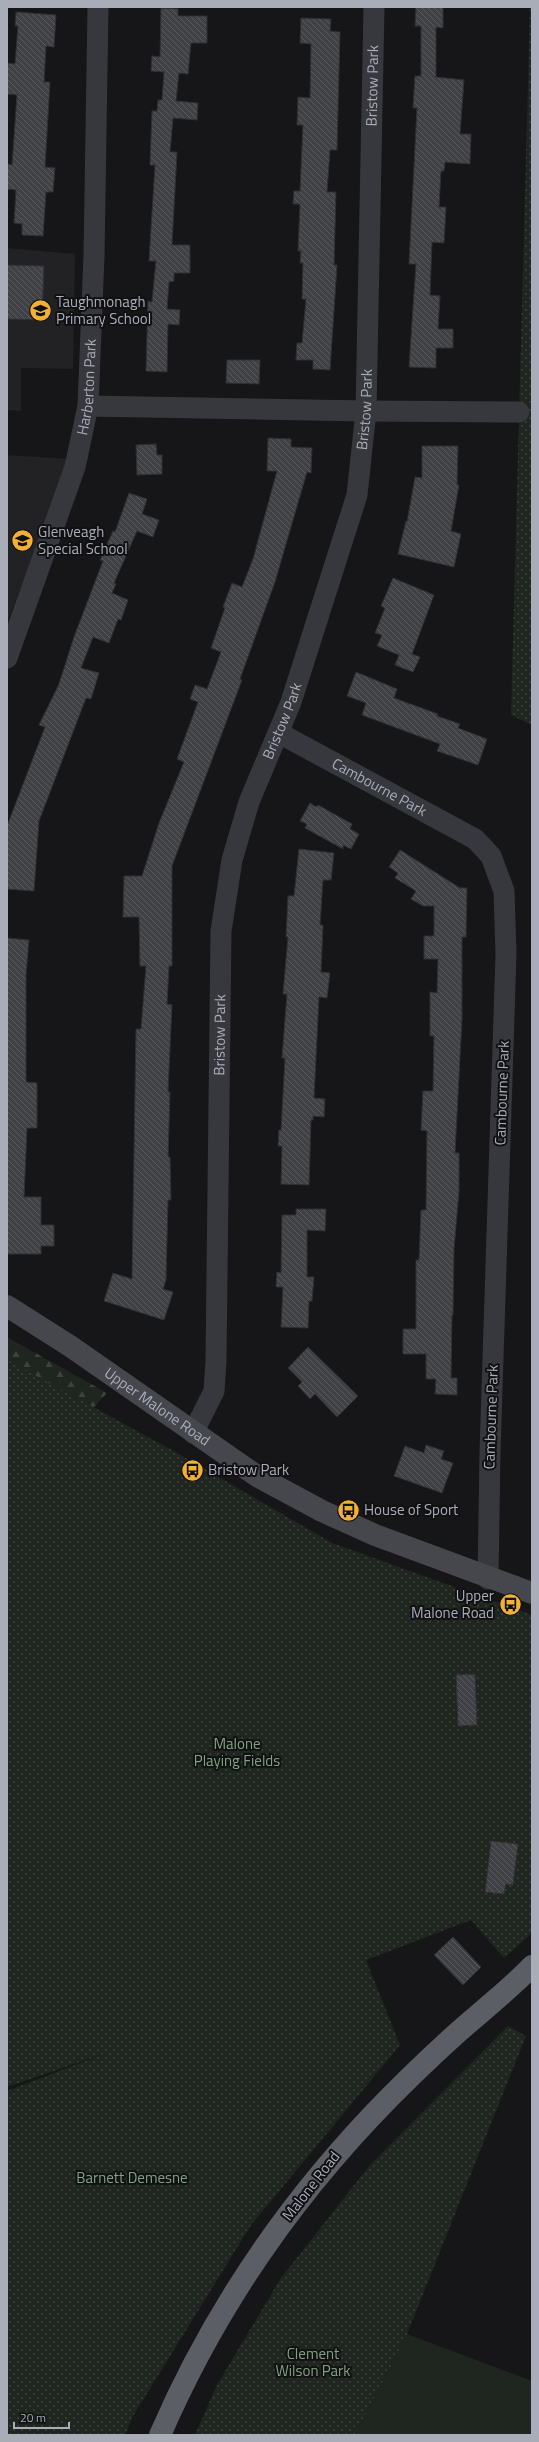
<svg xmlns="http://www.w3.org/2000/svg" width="539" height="2442" font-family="'Titillium Web',sans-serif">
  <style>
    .built { fill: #222225 }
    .grass { fill: #1e261f }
    .forest { fill: url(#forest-firs) }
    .park { fill: url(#park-dots) }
    .building { fill: url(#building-back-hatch); stroke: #303034 }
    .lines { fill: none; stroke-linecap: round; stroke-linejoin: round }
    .minor { stroke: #37383d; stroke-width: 21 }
    .secondary { stroke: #45474d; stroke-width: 22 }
    .trunk { stroke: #5b5e65; stroke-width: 22 }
    .labels { text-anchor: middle; stroke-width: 4; stroke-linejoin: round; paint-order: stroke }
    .street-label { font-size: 15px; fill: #a8adb8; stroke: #111113 }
    .poi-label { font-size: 15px; fill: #a8adb8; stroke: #111113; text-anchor: start }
    .park-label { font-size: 15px; fill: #7fa381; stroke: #111113 }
  </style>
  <defs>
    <pattern id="forest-firs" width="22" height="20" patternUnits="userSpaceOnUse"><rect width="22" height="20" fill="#1e261f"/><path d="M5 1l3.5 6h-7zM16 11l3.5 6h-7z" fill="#3c433d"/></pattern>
    <pattern id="park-dots" width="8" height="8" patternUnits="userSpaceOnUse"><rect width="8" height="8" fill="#1e261f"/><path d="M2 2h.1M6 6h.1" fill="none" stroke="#3c433d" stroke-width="1.8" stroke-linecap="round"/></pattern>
    <pattern id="building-back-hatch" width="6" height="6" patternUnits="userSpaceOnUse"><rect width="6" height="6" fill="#404145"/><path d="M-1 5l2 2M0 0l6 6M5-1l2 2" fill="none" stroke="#595a5e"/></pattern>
  </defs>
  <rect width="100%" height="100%" fill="#161618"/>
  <g class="built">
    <path d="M 7,248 L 75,254 L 73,369 L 21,368 L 21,411 L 7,410 Z"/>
    <path d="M 7,455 L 71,459 L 7,623 Z"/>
  </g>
  <path class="grass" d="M 407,2334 L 532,2381 L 532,2435 L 355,2435 Z"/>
  <path class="forest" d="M 7,1337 L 107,1393 L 85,1417 L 7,1415 Z"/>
  <g class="park">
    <path d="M 530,7 L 532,7 L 532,725 L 511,715 Z"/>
    <path d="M 7,1360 L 179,1454 L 332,1543 L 532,1615 L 532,1933 L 504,1958 L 471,1920 L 366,1960 L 400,2045 L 251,2225 L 133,2416 L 125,2435 L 7,2435 L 7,2091 L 109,2052 L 7,2087 Z"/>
    <path d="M 508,2026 L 526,2036 L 407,2334 L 355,2435 L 195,2435 L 217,2385 L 281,2278 L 370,2165 Z"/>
  </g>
  <g class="building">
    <path d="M 416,7 L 443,7 L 443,28 L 436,27 L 436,77 L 464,80 L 460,134 L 471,134 L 470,164 L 445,162 L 444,171 L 441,171 L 439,207 L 446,207 L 444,243 L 432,242 L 430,295 L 440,296 L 438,329 L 453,329 L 453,348 L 436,348 L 436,368 L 409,367 L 416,264 L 409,264 L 417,108 L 413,108 L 415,76 L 421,76 L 421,26 L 415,26 Z"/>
    <path d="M 161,8 L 178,9 L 178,16 L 207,16 L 207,43 L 191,43 L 188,74 L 179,73 L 176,101 L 198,103 L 197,120 L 173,118 L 170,152 L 177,152 L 172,245 L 190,245 L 190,273 L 174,273 L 174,281 L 169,282 L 167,309 L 180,310 L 179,325 L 168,324 L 167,372 L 146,371 L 148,301 L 152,302 L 156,261 L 149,261 L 155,165 L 150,165 L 152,111 L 157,111 L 158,100 L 162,100 L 164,72 L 151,71 L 152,56 L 160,57 Z"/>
    <path d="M 16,12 L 56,15 L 54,47 L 46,46 L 44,82 L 50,82 L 45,167 L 55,168 L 53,192 L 46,192 L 43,236 L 22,235 L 22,224 L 14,223 L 16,190 L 7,189 L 7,164 L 12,165 L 17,95 L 7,94 L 7,63 L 15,64 L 18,26 L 15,26 Z"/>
    <path d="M 301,18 L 331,19 L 330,31 L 340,32 L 337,150 L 330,150 L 327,192 L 336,192 L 334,265 L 337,265 L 330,370 L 313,369 L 313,360 L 296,360 L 297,343 L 302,343 L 306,299 L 302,299 L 303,263 L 300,263 L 301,251 L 298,251 L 300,204 L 293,204 L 294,191 L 300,191 L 303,125 L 297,125 L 298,97 L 310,98 L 311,44 L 300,43 Z"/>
    <path d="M 7,265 L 44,266 L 42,320 L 7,319 Z"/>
    <path d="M 227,360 L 260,360 L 259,384 L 226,383 Z"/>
    <path d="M 268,438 L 291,439 L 291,447 L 312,448 L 311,473 L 307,472 L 275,582 L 240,679 L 242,680 L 172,866 L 172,966 L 169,966 L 167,1004 L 172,1005 L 168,1092 L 170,1092 L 168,1157 L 170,1157 L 171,1200 L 168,1200 L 166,1280 L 163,1289 L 173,1292 L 164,1320 L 104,1301 L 113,1273 L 132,1279 L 136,1029 L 141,1029 L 146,966 L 140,966 L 139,917 L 123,917 L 124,876 L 142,876 L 159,823 L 184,762 L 177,759 L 198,702 L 190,699 L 195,685 L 207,689 L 221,652 L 211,648 L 225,608 L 223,607 L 232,583 L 242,587 L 253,559 L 277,471 L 267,471 Z"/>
    <path d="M 156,444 L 157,455 L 162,455 L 162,474 L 137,475 L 136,445 Z"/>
    <path d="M 422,446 L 458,446 L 457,485 L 459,485 L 451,531 L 461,534 L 454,567 L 398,554 L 406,521 L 407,522 L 415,477 L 422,478 Z"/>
    <path d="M 129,493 L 147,499 L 142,514 L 159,520 L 153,537 L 137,531 L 114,583 L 116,584 L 112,593 L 128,600 L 121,620 L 118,619 L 109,643 L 93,637 L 81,668 L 99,673 L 91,699 L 86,698 L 39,821 L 34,891 L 7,889 L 7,826 L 45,727 L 39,725 L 59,684 L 74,637 L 103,561 L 100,560 L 113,531 L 115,532 Z"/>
    <path d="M 393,578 L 434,595 L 412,654 L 420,657 L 413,672 L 395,665 L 399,655 L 377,646 L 382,635 L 375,633 L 385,608 L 381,606 Z"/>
    <path d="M 356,672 L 397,689 L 394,698 L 438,714 L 437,716 L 460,724 L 458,728 L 487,739 L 478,765 L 437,751 L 440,744 L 362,715 L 366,703 L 347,696 Z"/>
    <path d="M 310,803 L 316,807 L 318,805 L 352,824 L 350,829 L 359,834 L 351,849 L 343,845 L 343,849 L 305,828 L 307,824 L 300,821 Z"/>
    <path d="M 299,849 L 334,853 L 331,880 L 323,880 L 320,925 L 323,925 L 321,972 L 330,973 L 327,998 L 319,997 L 314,1098 L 325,1099 L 324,1117 L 313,1116 L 313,1120 L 311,1120 L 309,1185 L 281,1184 L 282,1146 L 278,1146 L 279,1130 L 281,1130 L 285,1058 L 282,1058 L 287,994 L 283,994 L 288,937 L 286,937 L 288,896 L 294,896 Z"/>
    <path d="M 400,850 L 460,888 L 467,888 L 466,937 L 462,937 L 462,1019 L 455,1153 L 459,1153 L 459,1191 L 454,1249 L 453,1315 L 452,1315 L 451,1378 L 457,1378 L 457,1395 L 435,1394 L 436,1379 L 426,1379 L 426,1354 L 403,1354 L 403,1329 L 416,1329 L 416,1260 L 419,1260 L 421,1210 L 426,1210 L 427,1131 L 421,1130 L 423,1091 L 433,1091 L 434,1036 L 430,1036 L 430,992 L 437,993 L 438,959 L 424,959 L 424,936 L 434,936 L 434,906 L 423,906 L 411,899 L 416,891 L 395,878 L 398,873 L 389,867 Z"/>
    <path d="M 7,938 L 29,940 L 26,975 L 26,1082 L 37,1083 L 37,1128 L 27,1128 L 24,1197 L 41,1197 L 41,1225 L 54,1225 L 54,1246 L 41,1246 L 41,1254 L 7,1254 Z"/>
    <path d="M 296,1209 L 326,1209 L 325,1231 L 307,1230 L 307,1277 L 314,1277 L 312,1301 L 309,1301 L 308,1328 L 281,1327 L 283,1287 L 276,1287 L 277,1272 L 281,1273 L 282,1215 L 296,1215 Z"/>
    <path d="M 308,1347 L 358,1396 L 337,1417 L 315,1394 L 310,1399 L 298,1386 L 302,1382 L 288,1368 Z"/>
    <path d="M 426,1445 L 444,1451 L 441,1459 L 453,1463 L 442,1493 L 394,1476 L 405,1446 L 424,1453 Z"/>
    <path d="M 475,1674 L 477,1725 L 458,1726 L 456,1675 Z"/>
    <path d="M 491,1841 L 518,1844 L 513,1885 L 506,1884 L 504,1894 L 485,1892 Z"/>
    <path d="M 453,1937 L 481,1967 L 463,1985 L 434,1955 Z"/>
  </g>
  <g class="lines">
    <g class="minor">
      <path d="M 88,406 L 366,411 L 519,412"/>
      <path id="s1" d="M 7,658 L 75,467 L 88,406 L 94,256 L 98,7"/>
      <path id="s2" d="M 279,733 L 475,839 L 491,856 L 504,891 L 506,954 L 490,1452 L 488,1579"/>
      <path id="s3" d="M 193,1433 L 214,1391 L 216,1361 L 221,931 L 232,860 L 249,802 L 291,702 L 357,495 L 366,411 L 374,7"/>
    </g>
    <path class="secondary" id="s4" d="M 7,1306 L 70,1346 L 257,1476 L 322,1511 L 375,1535 L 532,1593"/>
    <path class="trunk" d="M 160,2435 C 215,2308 294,2194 391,2096 C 419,2068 448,2040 478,2015 C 496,1999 515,1984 532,1966"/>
  </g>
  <defs>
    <symbol id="school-disc" viewBox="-11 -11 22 22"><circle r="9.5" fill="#f2b134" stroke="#111113"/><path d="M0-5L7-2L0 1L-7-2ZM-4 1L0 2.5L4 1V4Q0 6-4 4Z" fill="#111"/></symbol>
    <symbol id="bus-disc" viewBox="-11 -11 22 22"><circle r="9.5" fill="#f2b134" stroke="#111113"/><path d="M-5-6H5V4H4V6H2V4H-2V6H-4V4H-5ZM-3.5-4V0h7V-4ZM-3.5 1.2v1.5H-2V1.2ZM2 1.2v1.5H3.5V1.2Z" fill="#111"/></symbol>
  </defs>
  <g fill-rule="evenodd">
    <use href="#school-disc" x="28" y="298" width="25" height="25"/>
    <use href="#school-disc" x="10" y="528" width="25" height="25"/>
    <use href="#bus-disc" x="180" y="1458" width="25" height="25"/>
    <use href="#bus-disc" x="336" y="1498" width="25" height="25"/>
    <use href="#bus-disc" x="498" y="1592" width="25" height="25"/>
  </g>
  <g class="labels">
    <g class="street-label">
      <text dy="5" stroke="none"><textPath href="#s3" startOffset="1375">Bristow Park</textPath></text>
      <text dy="5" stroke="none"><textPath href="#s1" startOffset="284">Harberton Park</textPath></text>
      <text dy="5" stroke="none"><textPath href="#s3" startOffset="1051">Bristow Park</textPath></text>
      <text dy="5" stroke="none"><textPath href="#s3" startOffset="727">Bristow Park</textPath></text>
      <text dy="5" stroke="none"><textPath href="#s2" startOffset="114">Cambourne Park</textPath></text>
      <text dy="5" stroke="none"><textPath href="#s3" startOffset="403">Bristow Park</textPath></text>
      <text transform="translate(502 1093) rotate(-88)" y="5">Cambourne Park</text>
      <text dy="5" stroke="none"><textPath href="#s4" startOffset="181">Upper Malone Road</textPath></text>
      <text transform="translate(491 1417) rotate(-88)" y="5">Cambourne Park</text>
      <text transform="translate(311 2186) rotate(-52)" y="5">Malone Road</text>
    </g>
    <g class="poi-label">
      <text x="56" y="307">Taughmonagh<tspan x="56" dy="17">Primary School</tspan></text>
      <text x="38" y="537">Glenveagh<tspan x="38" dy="17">Special School</tspan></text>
      <text x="208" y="1475">Bristow Park</text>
      <text x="364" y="1515">House of Sport</text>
      <text x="494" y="1601" text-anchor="end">Upper<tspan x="494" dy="17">Malone Road</tspan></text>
    </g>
    <g class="park-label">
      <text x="237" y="1749">Malone<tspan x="237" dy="17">Playing Fields</tspan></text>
      <text x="132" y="2183">Barnett Demesne</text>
      <text x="313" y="2359">Clement<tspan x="313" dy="17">Wilson Park</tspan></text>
    </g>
  </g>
  <rect width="539" height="2442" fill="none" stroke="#a8adb8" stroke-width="16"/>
  <path d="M14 2422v6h55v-6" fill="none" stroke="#a8adb8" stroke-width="2"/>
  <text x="20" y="2422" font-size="12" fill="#a8adb8" stroke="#111113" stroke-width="3" paint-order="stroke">20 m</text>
</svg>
